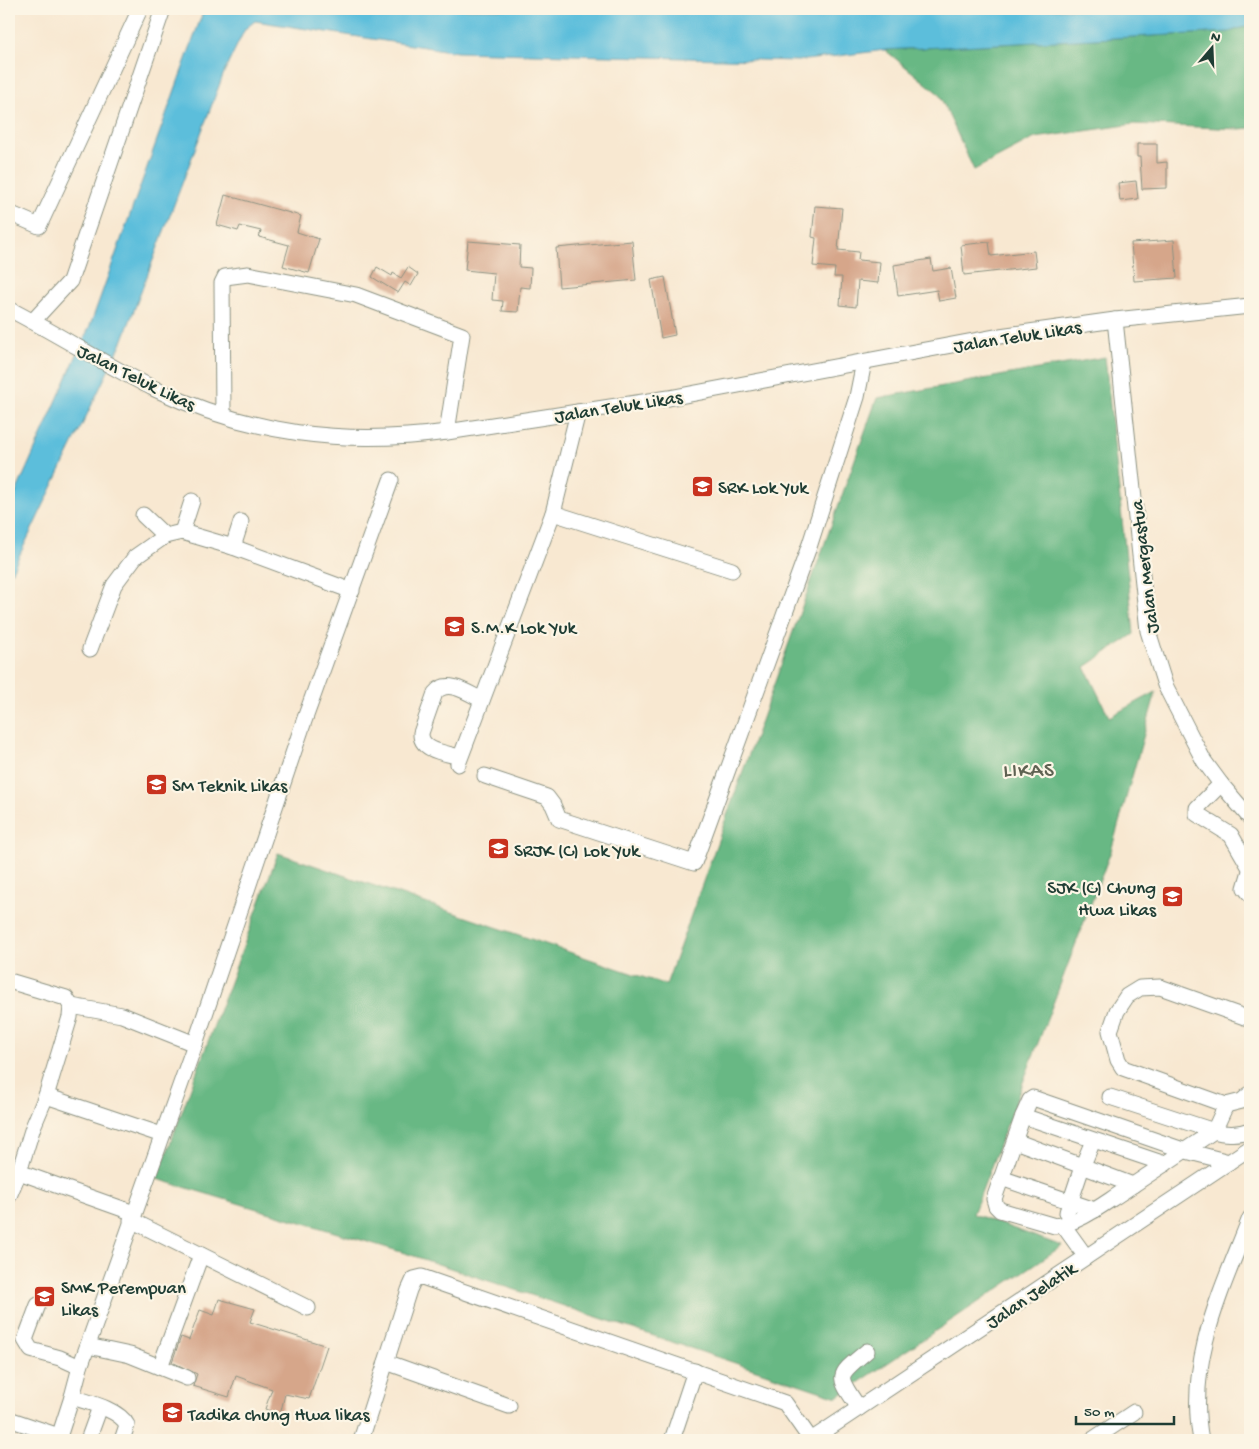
<svg xmlns="http://www.w3.org/2000/svg" width="1259" height="1449" font-family="'Gochi Hand',sans-serif">
  <style>
    .forest { fill: #68b884; stroke: #447a5c }
    .water { fill: #5cbedb; stroke: #3e7e88 }
    .building { fill: #d6a68a }
    .lines { fill: none; stroke-linecap: round; stroke-linejoin: round }
    .minor-casing { stroke: #8c9282; stroke-width: 17 }
    .minor { stroke: #fff; stroke-width: 15 }
    .labels { text-anchor: middle; stroke-width: 4.5; stroke-linejoin: round; paint-order: stroke }
    .street-label { font-size: 19px; fill: #1f3d34; stroke: #fcf5e5 }
    .poi-label { font-size: 19px; fill: #1f3d34; stroke: #fcf5e5; text-anchor: start }
    .quarter-label { font-size: 21px; letter-spacing: 1px; fill: #5f6252; stroke: #fcf5e5 }
  </style>
  <rect width="100%" height="100%" fill="#fcf5e5"/>
  <filter id="ink" filterUnits="userSpaceOnUse"><feTurbulence type="fractalNoise" baseFrequency=".02" numOctaves="2"/><feDisplacementMap in="SourceGraphic" scale="10" xChannelSelector="R" yChannelSelector="G"/><feConvolveMatrix kernelMatrix="1 2 1 2 8 2 1 2 1" color-interpolation-filters="sRGB"/></filter>
  <filter id="wash" filterUnits="userSpaceOnUse"><feTurbulence type="fractalNoise" baseFrequency=".0096" numOctaves="4" result="noise"/><feDisplacementMap in="SourceGraphic" scale="20" xChannelSelector="R" yChannelSelector="G"/><feGaussianBlur stdDeviation="1.12" result="paint"/><feColorMatrix in="noise" values="0 0 0 0 0 0 0 0 0 0 0 0 0 0 0 0 0 1.4 0 .05"/><feComposite in="paint" operator="in"/></filter>
  <g filter="url(#wash)">
    <rect width="100%" height="100%" fill="#f8e8d1"/>
    <g class="forest">
      <path d="M 1250,25 L 1250,128 L 1239,129 L 1134,124 L 1035,138 L 974,170 L 939,94 L 885,50 L 1228,32 Z"/>
      <path d="M 1105,357 L 1134,634 L 1085,667 L 1109,717 L 1156,692 L 1111,851 L 973,1214 L 1062,1246 L 837,1397 L 408,1254 L 157,1179 L 278,853 L 666,985 L 877,398 Z"/>
    </g>
    <path class="water" d="M 204,9 L 1250,9 L 1250,25 L 1229,32 L 885,50 L 798,61 L 457,52 L 255,21 L 245,29 L 225,70 L 122,342 L 9,577 L 9,508 L 91,323 Z"/>
    <g id="blocks">
      <g class="building">
        <path d="M 1137,144 L 1157,144 L 1157,163 L 1167,162 L 1167,188 L 1142,189 L 1140,157 L 1137,157 Z"/>
        <path d="M 1136,181 L 1138,199 L 1120,201 L 1118,183 Z"/>
        <path d="M 225,195 L 301,216 L 297,232 L 319,239 L 309,273 L 283,266 L 289,245 L 259,237 L 261,231 L 240,226 L 238,231 L 217,225 Z"/>
        <path d="M 815,206 L 842,208 L 838,250 L 859,252 L 858,260 L 880,262 L 878,283 L 858,281 L 856,307 L 840,305 L 842,277 L 834,277 L 835,268 L 813,266 L 816,238 L 812,237 Z"/>
        <path d="M 1174,240 L 1177,278 L 1134,281 L 1131,243 Z"/>
        <path d="M 468,241 L 520,245 L 519,267 L 531,268 L 530,288 L 520,287 L 518,312 L 502,311 L 503,301 L 492,300 L 494,273 L 465,270 Z"/>
        <path d="M 632,241 L 636,280 L 559,287 L 556,248 Z"/>
        <path d="M 989,242 L 991,256 L 1034,251 L 1036,267 L 964,275 L 961,245 Z"/>
        <path d="M 931,259 L 933,271 L 951,268 L 956,298 L 939,301 L 937,290 L 898,296 L 894,265 Z"/>
        <path d="M 377,267 L 392,276 L 393,273 L 401,278 L 408,267 L 418,274 L 411,286 L 405,282 L 398,293 L 372,277 Z"/>
        <path d="M 665,277 L 675,335 L 661,338 L 651,280 Z"/>
        <path d="M 219,1299 L 255,1309 L 250,1322 L 327,1346 L 309,1399 L 285,1394 L 280,1415 L 265,1409 L 272,1389 L 236,1376 L 229,1397 L 193,1386 L 197,1374 L 172,1362 L 181,1337 L 189,1340 L 200,1310 L 214,1315 Z"/>
      </g>
    </g>
  </g>
  <g filter="url(#ink)">
    <use href="#blocks" fill-opacity="0" stroke="#8c9282" stroke-width="1"/>
    <g class="lines">
      <defs>
        <g id="minor">
          <path d="M 9,213 L 39,226 L 140,9"/>
          <path d="M 9,309 C 58,334 105,365 155,389 C 249,434 344,446 447,432 L 669,398 L 1000,336 L 1115,320 L 1250,306"/>
          <path d="M 1115,320 L 1148,631 L 1165,685 L 1193,740 L 1204,761 L 1221,784 L 1250,818"/>
          <path d="M 33,321 L 70,281 L 163,9"/>
          <path d="M 578,412 L 553,513 L 732,570"/>
          <path d="M 223,415 L 222,283 L 225,277 L 248,274 L 356,295 L 462,335 L 447,432"/>
          <path d="M 143,515 L 165,536"/>
          <path d="M 182,532 L 192,501"/>
          <path d="M 233,547 L 241,522"/>
          <path d="M 90,649 L 114,585 L 135,557 L 165,536 L 182,532 L 233,547 L 352,591"/>
          <path d="M 460,757 C 446,753 420,751 421,733 L 435,693 C 447,678 468,693 482,700"/>
          <path d="M 458,764 L 553,513"/>
          <path d="M 485,776 L 547,797 L 553,805 L 559,819 L 694,863 L 810,544 L 857,397 L 864,362"/>
          <path d="M 1221,784 L 1197,808 L 1197,814 L 1231,835 L 1250,868"/>
          <path d="M 1250,871 L 1245,888 L 1250,894"/>
          <path d="M 9,981 L 66,998 L 71,1006 L 70,1017 L 46,1096 L 33,1127 L 19,1172"/>
          <path d="M 71,1006 L 122,1015 L 195,1044"/>
          <path d="M 1250,1019 L 1160,987 L 1140,988 L 1127,996 L 1117,1011 L 1110,1031 L 1118,1060 L 1123,1068 L 1226,1105 L 1242,1101 L 1250,1094"/>
          <path d="M 46,1096 L 162,1135"/>
          <path d="M 1110,1097 L 1214,1131 L 1226,1105"/>
          <path d="M 1023,1116 L 1165,1164"/>
          <path d="M 1015,1141 L 1133,1185"/>
          <path d="M 1229,1162 L 1186,1151 L 1033,1098 L 1030,1100 L 1023,1116 L 994,1199 L 996,1206 L 1000,1210 L 1055,1226 C 1080,1223 1103,1204 1124,1191 C 1154,1171 1184,1151 1214,1131 C 1225,1135 1240,1134 1250,1130"/>
          <path d="M 1001,1178 L 1095,1210"/>
          <path d="M 9,1196 L 19,1172 L 134,1213"/>
          <path d="M 1067,1212 L 1082,1167 L 1093,1141"/>
          <path d="M 131,1220 L 308,1308"/>
          <path d="M 1063,1225 L 1086,1257"/>
          <path d="M 38,1305 L 25,1340 L 31,1350 L 60,1358 L 80,1367"/>
          <path d="M 88,1346 L 130,1355 L 187,1378"/>
          <path d="M 386,1362 L 509,1406"/>
          <path d="M 160,1367 L 201,1255"/>
          <path d="M 72,1397 C 88,1402 120,1410 127,1425 L 122,1440"/>
          <path d="M 859,1408 C 836,1374 836,1377 867,1351"/>
          <path d="M 9,1419 L 59,1436"/>
          <path d="M 58,1440 L 72,1397 L 80,1367 L 195,1044 L 304,721 L 391,480"/>
          <path d="M 88,1440 L 100,1407"/>
          <path d="M 361,1440 L 409,1290 L 414,1279 L 422,1277 L 785,1403 L 811,1440 L 1250,1148"/>
          <path d="M 672,1440 L 695,1371"/>
          <path d="M 1092,1440 L 1134,1412"/>
          <path d="M 1201,1440 C 1186,1361 1222,1290 1250,1218"/>
        </g>
      </defs>
      <use href="#minor" class="minor-casing"/>
      <use href="#minor" class="minor"/>
    </g>
  </g>
  <defs>
    <symbol id="school-square" viewBox="-11 -11 22 22"><rect x="-9" y="-9" width="18" height="18" rx="4" fill="#c8321e" stroke="#fcf5e5"/><path d="M0-5L7-2L0 1L-7-2ZM-4 1L0 2.5L4 1V4Q0 6-4 4Z" fill="#fff"/></symbol>
  </defs>
  <g fill-rule="evenodd">
    <use href="#school-square" x="690" y="474" width="25" height="25"/>
    <use href="#school-square" x="442" y="614" width="25" height="25"/>
    <use href="#school-square" x="144" y="772" width="25" height="25"/>
    <use href="#school-square" x="486" y="836" width="25" height="25"/>
    <use href="#school-square" x="1160" y="884" width="25" height="25"/>
    <use href="#school-square" x="32" y="1284" width="25" height="25"/>
    <use href="#school-square" x="160" y="1400" width="25" height="25"/>
  </g>
  <g class="labels">
    <g class="street-label">
      <text transform="translate(1017 335) rotate(-9)" y="7">Jalan Teluk Likas</text>
      <text transform="translate(137 376) rotate(26)" y="7">Jalan Teluk Likas</text>
      <text transform="translate(618 405) rotate(-9)" y="7">Jalan Teluk Likas</text>
      <text transform="translate(1143 567) rotate(-97)" y="7">Jalan Mergastua</text>
      <text transform="translate(1030 1294) rotate(-34)" y="7">Jalan Jelatik</text>
    </g>
    <g class="poi-label">
      <text x="718" y="493">SRK Lok Yuk</text>
      <text x="471" y="633">S.M.K Lok Yuk</text>
      <text x="172" y="791">SM Teknik Likas</text>
      <text x="514" y="856">SRJK (C) Lok Yuk</text>
      <text x="1156" y="893" text-anchor="end">SJK (C) Chung<tspan x="1156" dy="22">Hwa Likas</tspan></text>
      <text x="61" y="1293">SMK Perempuan<tspan x="61" dy="22">Likas</tspan></text>
      <text x="188" y="1420">Tadika chung Hwa likas</text>
    </g>
    <g class="quarter-label">
      <text x="1029" y="776">LIKAS</text>
    </g>
  </g>
  <rect width="1259" height="1449" fill="none" stroke="#fcf5e5" stroke-width="30"/>
  <g transform="translate(1212 48) rotate(19)" stroke="#fcf5e5" stroke-width="4" paint-order="stroke">
  <path d="M0-4L9 19L0 12L-9 19Z" fill="#1f3d34"/>
  <text y="-8" font-size="14" font-weight="bold" text-anchor="middle" fill="#1f3d34">N</text>
  </g>
  <path d="M1076 1416v8h98v-8" fill="none" stroke="#1f3d34" stroke-width="2.5"/>
  <text x="1084" y="1416" font-size="15" fill="#1f3d34" stroke="#fcf5e5" stroke-width="4" paint-order="stroke">50 m</text>
</svg>
